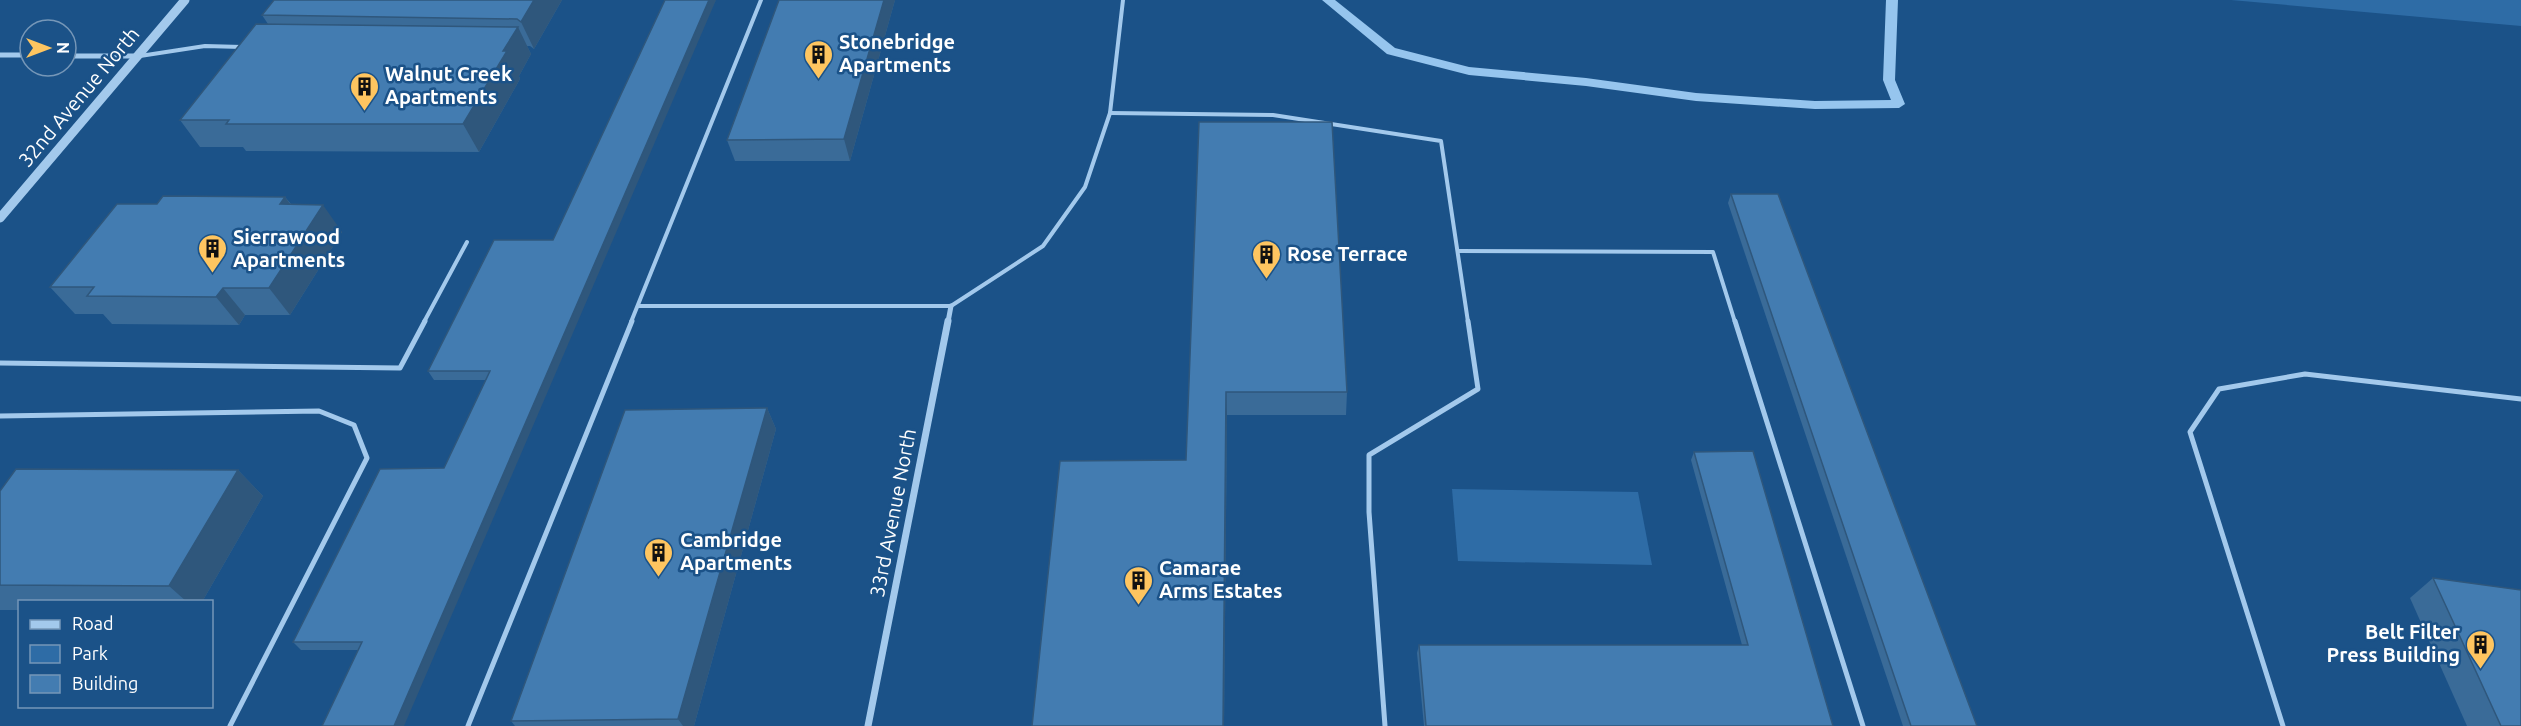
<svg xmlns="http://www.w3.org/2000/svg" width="2521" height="726" font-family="Ubuntu,sans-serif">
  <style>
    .green { fill: #2e6ca6 }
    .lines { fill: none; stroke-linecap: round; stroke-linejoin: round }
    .stream { fill: #96c5ee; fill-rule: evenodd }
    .service-far1 { stroke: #a3c9ec; stroke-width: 4 }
    .service { stroke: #a3c9ec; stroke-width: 5 }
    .minor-far1 { stroke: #a3c9ec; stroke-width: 5 }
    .minor { stroke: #a3c9ec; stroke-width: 7 }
    .tertiary { stroke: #a3c9ec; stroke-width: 9 }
    .wall { fill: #3a6b98 }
    .shaded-wall { fill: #2f577c }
    .building { fill: #437cb1; stroke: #2f577c; stroke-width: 1.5 }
    .labels { text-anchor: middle; stroke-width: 5; stroke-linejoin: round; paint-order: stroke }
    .poi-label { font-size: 20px; font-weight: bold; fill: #fff; stroke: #1b5288; text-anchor: start }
    .street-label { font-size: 20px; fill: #fff; stroke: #1b5288 }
  </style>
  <rect width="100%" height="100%" fill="#1b5288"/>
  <g class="green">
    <path d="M 2231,0 L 2521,0 L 2521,26 Z"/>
    <path d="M 1452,489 L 1638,492 L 1652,565 L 1458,561 Z"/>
  </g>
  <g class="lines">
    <path class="stream" d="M 1322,0 L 1335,0 L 1395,48 L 1469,67 L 1586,78 L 1696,93 L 1815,101 L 1891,100 L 1883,80 L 1886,0 L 1898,0 L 1895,80 L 1905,104 L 1899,108 L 1815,109 L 1696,101 L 1586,86 L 1469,75 L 1387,54 Z"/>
    <g class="service-far1">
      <path d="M 140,56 L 205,46 L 242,47"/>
      <path d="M 1110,113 L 1273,115 L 1441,141 L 1468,322"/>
      <path d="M 1458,251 L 1713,252 L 1735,322"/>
      <path d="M 638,306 L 951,306 L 1043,246 L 1085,187 L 1110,113 L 1123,0"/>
      <path d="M 424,322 L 467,242"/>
      <path d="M 631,322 L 761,0"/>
    </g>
    <g class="service">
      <path d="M 1735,321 L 1863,726"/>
      <path d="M 0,363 L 400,368 L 425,321"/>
      <path d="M 0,416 L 319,411 L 354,425 L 367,458 L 230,726"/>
      <path d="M 468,726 L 632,321"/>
      <path d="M 1385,726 L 1369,512 L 1369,455 L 1478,389 L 1468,321"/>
      <path d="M 2283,726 L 2190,432 L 2219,389 L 2305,374 L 2521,399"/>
    </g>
    <g class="minor-far1">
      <path d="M 0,55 L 30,55"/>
      <path d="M 66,56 L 137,56"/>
      <path d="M 948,322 L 951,306"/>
    </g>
    <path class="minor" d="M 868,726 L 948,321"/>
    <path class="tertiary" d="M 0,218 L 185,0"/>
  </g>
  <g class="wall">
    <path d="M 274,0 L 562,0 L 534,49 L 530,46 L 527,46 L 531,54 L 519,76 L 520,79 L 479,152 L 246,151 L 243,147 L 200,147 L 180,120 L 268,24 L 262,15 Z"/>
    <path d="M 716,0 L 358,650 L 301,650 L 293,642 L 444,468 L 486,380 L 434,380 L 428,371 L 553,240 Z"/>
    <path d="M 895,0 L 850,161 L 735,161 L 727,140 Z"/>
    <path d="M 1332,122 L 1347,392 L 1346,415 L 1227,415 L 1224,726 L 1032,726 L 1186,460 Z"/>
    <path d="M 1731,194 L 1977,726 L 1903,726 L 1728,203 Z"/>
    <path d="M 285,197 L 291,204 L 342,232 L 290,315 L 245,315 L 239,325 L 112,324 L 103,314 L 75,314 L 50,287 L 157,204 Z"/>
    <path d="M 767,408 L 776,429 L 694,726 L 515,726 L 511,721 Z"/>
    <path d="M 1694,452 L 1833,726 L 1424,726 L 1417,653 L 1419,645 L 1742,645 L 1691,460 Z"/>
    <path d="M 238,470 L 263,496 L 202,602 L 20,602 L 20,610 L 0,610 L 0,491 Z"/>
    <path d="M 2433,578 L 2521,726 L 2467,726 L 2410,598 Z"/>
  </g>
  <g class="shaded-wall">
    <path d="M 534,0 L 562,0 L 534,49 L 521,22 Z"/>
    <path d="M 709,0 L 716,0 L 404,726 L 394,726 Z"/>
    <path d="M 884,0 L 895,0 L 850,161 L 844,139 Z"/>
    <path d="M 518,27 L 531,54 L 519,76 L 520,79 L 479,152 L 463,124 L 503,51 Z"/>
    <path d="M 285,197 L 305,224 L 280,204 Z"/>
    <path d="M 323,205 L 342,232 L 290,315 L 269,288 Z"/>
    <path d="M 223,288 L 245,315 L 239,325 L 216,297 Z"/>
    <path d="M 1226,392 L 1227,415 L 1224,726 L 1223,726 Z"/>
    <path d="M 767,408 L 776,429 L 694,726 L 683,726 L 678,719 Z"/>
    <path d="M 238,470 L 263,496 L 202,602 L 187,602 L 169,586 Z"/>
  </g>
  <g class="building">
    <path d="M 274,0 L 534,0 L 521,22 L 517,19 L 262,15 Z"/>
    <path d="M 665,0 L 709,0 L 394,726 L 322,726 L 362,642 L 293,642 L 380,469 L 444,468 L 490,371 L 428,371 L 494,240 L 553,240 Z"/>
    <path d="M 779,0 L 884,0 L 844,139 L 727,140 Z"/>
    <path d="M 256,24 L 518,27 L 503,51 L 507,51 L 463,124 L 226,124 L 229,120 L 180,120 Z"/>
    <path d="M 1199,122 L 1332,122 L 1347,392 L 1226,392 L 1223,726 L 1032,726 L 1060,461 L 1186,460 Z"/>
    <path d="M 1731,194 L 1778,194 L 1977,726 L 1911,726 Z"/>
    <path d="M 163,196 L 285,197 L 280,204 L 323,205 L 269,288 L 223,288 L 216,297 L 87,296 L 94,287 L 50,287 L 117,204 L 157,204 Z"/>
    <path d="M 767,408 L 678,719 L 511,721 L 625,410 Z"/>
    <path d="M 1753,451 L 1833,726 L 1426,726 L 1419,645 L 1748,645 L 1694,452 Z"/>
    <path d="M 16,469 L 238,470 L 169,586 L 0,585 L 0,491 Z"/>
    <path d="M 2433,578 L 2521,590 L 2521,726 L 2501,726 Z"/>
  </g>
  <defs>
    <symbol id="building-pin" viewBox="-11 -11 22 30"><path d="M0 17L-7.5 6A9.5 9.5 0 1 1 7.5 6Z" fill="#fec560" stroke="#1b5288"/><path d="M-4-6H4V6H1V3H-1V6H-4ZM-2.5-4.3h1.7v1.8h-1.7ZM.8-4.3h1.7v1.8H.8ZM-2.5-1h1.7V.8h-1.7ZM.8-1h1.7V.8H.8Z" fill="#111"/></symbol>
  </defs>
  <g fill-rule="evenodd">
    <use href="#building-pin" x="802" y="38" width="33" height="45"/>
    <use href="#building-pin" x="348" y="70" width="33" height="45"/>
    <use href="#building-pin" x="196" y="232" width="33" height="45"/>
    <use href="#building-pin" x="1250" y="238" width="33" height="45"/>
    <use href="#building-pin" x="642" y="536" width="33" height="45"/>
    <use href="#building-pin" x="1122" y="564" width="33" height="45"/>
    <use href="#building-pin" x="2464" y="628" width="33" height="45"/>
  </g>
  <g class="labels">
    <g class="poi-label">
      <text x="839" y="49">Stonebridge<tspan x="839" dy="23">Apartments</tspan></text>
      <text x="385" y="81">Walnut Creek<tspan x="385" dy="23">Apartments</tspan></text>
      <text x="233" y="244">Sierrawood<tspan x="233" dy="23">Apartments</tspan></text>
      <text x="1287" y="261">Rose Terrace</text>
      <text x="680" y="547">Cambridge<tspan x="680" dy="23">Apartments</tspan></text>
      <text x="1159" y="575">Camarae<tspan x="1159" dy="23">Arms Estates</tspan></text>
      <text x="2460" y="639" text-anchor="end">Belt Filter<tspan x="2460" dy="23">Press Building</tspan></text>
    </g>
    <g class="street-label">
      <text transform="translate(79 97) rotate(-50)" y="7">32nd Avenue North</text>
      <text transform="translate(893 513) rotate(-79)" y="7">33rd Avenue North</text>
    </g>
  </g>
  <rect x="18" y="600" width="195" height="108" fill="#1b5288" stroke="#7697b8" stroke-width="1.5"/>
  <rect x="30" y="620" width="30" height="9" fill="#a3c9ec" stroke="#7697b8" stroke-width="1.5"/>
  <text x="72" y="630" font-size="18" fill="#ffffff">Road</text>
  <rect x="30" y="645" width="30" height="18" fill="#2e6ca6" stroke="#7697b8" stroke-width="1.5"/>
  <text x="72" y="660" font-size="18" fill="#ffffff">Park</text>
  <rect x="30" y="675" width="30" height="18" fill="#437cb1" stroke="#7697b8" stroke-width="1.5"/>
  <text x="72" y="690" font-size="18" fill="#ffffff">Building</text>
  <g transform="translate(48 48) rotate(90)"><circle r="28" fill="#1b5288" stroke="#7697b8" stroke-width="1.5"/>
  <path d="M0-4.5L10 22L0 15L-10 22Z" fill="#fec560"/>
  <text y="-9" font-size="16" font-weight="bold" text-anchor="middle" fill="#ffffff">N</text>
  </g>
</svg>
